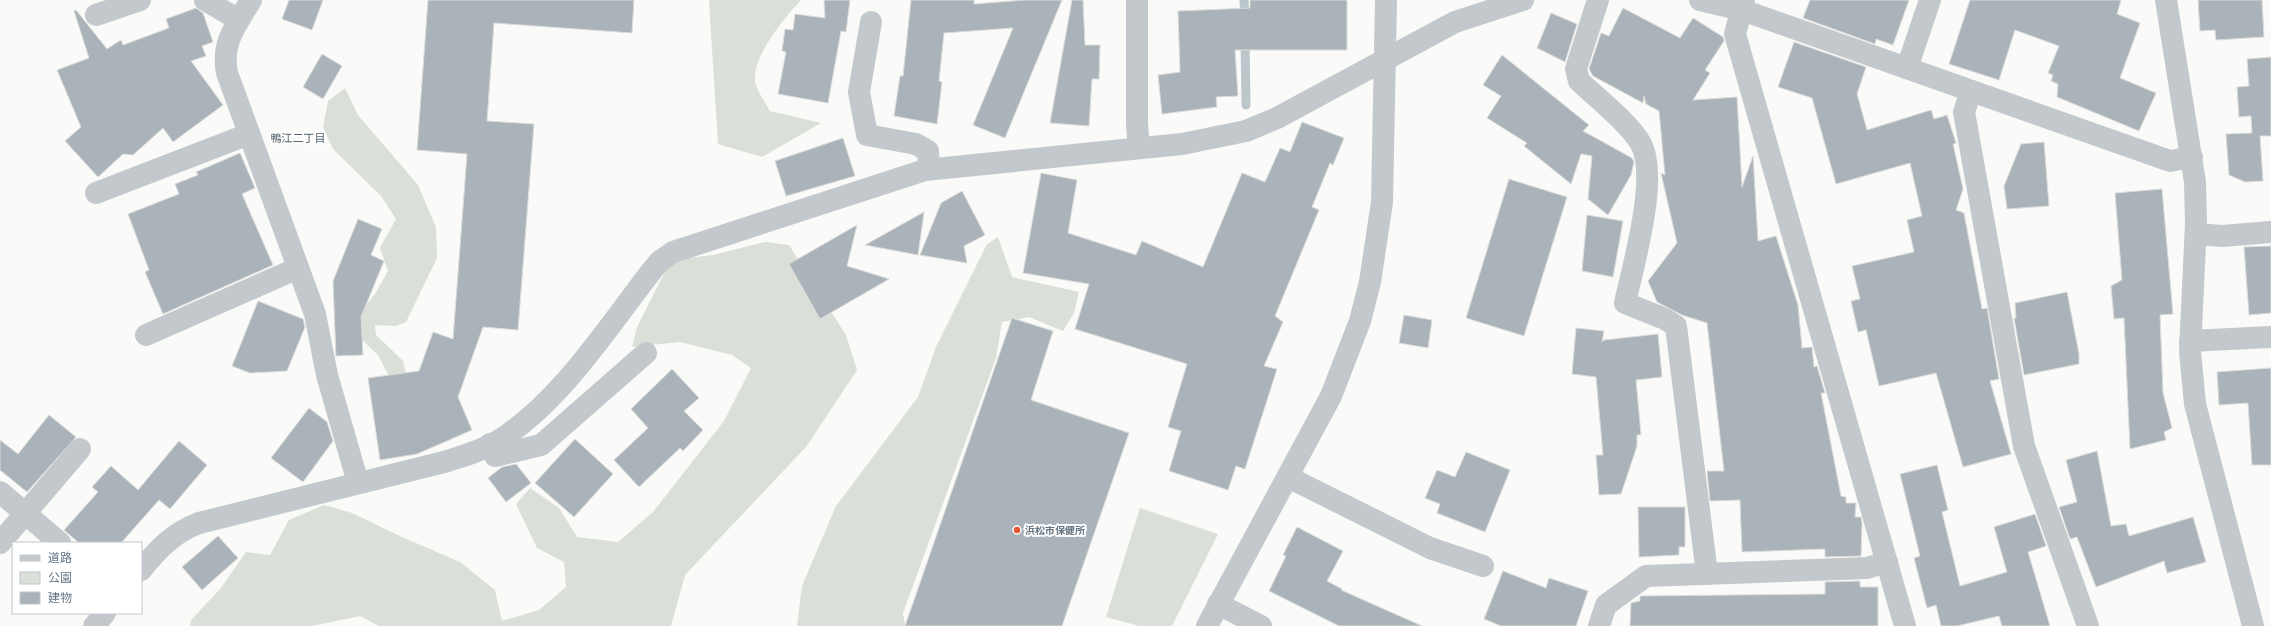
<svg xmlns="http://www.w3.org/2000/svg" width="2271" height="626" font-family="'Titillium Web','Noto Sans JP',sans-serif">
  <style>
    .green { fill: #dadfd7 }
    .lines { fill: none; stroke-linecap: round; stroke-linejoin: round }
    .stream { stroke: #bbc7cb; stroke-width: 9 }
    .building { fill: #aab3b9; stroke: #dcdcda }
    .minor { stroke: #c3c8cc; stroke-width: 22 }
    .poi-dot { fill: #e4572e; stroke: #fff; stroke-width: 1.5 }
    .labels { text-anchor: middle; stroke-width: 4; stroke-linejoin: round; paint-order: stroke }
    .poi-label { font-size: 10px; font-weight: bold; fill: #657683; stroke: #fff; text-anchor: start }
    .neighbourhood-label { font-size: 11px; fill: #57646e; stroke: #fff }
  </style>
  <rect width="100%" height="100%" fill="#fafaf8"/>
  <g class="green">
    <path d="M 709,0 L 801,0 C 785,17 752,57 755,81 C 756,90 766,103 770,111 L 821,123 L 762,157 L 718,144 Z"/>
    <path d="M 345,88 L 358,115 L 418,185 L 436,227 L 437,258 L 406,322 L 396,326 L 375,325 L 376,335 L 403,361 L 408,383 L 394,386 L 378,355 L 355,333 L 357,316 L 375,294 L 388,271 L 380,248 L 396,219 L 381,196 L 333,149 L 323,127 L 328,101 Z"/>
    <path d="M 998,237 L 1012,277 L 1079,292 L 1074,313 L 1063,331 L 1029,317 L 1002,322 L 996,358 L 903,613 L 905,626 L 797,626 L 802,586 L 836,506 L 918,397 L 936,347 L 987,244 Z"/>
    <path d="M 765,242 L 789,245 L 846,335 L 857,370 L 806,447 L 685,575 L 671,626 L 379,626 L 360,616 L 312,626 L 190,626 L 191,620 L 221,588 L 246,552 L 270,555 L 289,520 L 324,505 L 352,513 L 402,537 L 460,562 L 495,590 L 502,621 L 539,610 L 566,587 L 564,562 L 537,548 L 516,504 L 530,488 L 559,508 L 577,537 L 618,542 L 653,512 L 724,421 L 751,368 L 732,355 L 680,342 L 632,347 L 637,327 L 671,260 L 713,255 Z"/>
    <path d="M 1140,508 L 1218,534 L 1172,626 L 1139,626 L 1106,617 Z"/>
  </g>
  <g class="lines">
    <g class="stream">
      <path d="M 1244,0 L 1245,20"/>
      <path d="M 1245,39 L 1246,105"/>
    </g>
  </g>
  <g class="building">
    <path d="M 289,0 L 323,0 L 312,30 L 282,19 Z"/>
    <path d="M 428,0 L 634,0 L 632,33 L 494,23 L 487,121 L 534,124 L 518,330 L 483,327 L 458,397 L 472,430 L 417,454 L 380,460 L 368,378 L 419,371 L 433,332 L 453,339 L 467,154 L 417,150 Z"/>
    <path d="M 824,0 L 850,0 L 846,32 L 841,31 L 828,103 L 778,94 L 786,52 L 782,51 L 785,29 L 793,30 L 795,14 L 825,18 Z"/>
    <path d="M 911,0 L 974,0 L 974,4 L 1025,0 L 1062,0 L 1005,138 L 973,125 L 1013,28 L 944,33 L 939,81 L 942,82 L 937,124 L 894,116 L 900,76 L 903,76 Z"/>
    <path d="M 1072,0 L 1083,0 L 1085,45 L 1100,45 L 1099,79 L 1092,79 L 1089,126 L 1050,123 Z"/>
    <path d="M 1250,0 L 1347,0 L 1347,50 L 1235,50 L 1238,96 L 1216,97 L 1217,107 L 1162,114 L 1158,75 L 1180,72 L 1178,11 L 1250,8 Z"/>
    <path d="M 1810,0 L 1909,0 L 1893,45 L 1876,39 L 1875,44 L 1803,18 Z"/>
    <path d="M 1970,0 L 2121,0 L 2117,14 L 2140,23 L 2120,78 L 2156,93 L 2139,131 L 2057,97 L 2058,84 L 2051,81 L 2053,75 L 2048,73 L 2059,46 L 2015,30 L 1999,80 L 1949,64 Z"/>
    <path d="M 2198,0 L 2262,0 L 2264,37 L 2216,40 L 2215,30 L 2200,31 Z"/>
    <path d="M 196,8 L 203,13 L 213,42 L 202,46 L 206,56 L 191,61 L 223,105 L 173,142 L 163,128 L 133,155 L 123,154 L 98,177 L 65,141 L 81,127 L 57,70 L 89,58 L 74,11 L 76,10 L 107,49 L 121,40 L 123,45 L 169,28 L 166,19 Z"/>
    <path d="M 1623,8 L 1680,38 L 1693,18 L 1723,37 L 1724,41 L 1705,70 L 1710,73 L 1693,100 L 1737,97 L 1742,187 L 1753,156 L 1758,241 L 1776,236 L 1798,305 L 1802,348 L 1812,347 L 1814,367 L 1817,366 L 1825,393 L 1821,393 L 1841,496 L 1846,497 L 1846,503 L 1856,503 L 1855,517 L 1861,517 L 1862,523 L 1861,556 L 1825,557 L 1825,549 L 1742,552 L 1740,500 L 1710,501 L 1707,471 L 1724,471 L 1707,323 L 1682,315 L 1657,302 L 1648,281 L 1677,243 L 1661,173 L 1665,175 L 1659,111 L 1646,104 L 1644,96 L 1643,103 L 1593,76 L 1589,69 L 1601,33 L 1609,36 Z"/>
    <path d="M 1551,13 L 1577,24 L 1565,62 L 1537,48 Z"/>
    <path d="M 1794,42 L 1866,67 L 1857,94 L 1867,130 L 1931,110 L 1934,119 L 1947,115 L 1956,143 L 1953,144 L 1963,189 L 1956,210 L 1964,213 L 1982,309 L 1987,308 L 1999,379 L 1990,381 L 2011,454 L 1963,467 L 1936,373 L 1879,386 L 1866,330 L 1858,332 L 1851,301 L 1860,299 L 1852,266 L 1914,252 L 1907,220 L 1922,216 L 1910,163 L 1836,184 L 1812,98 L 1778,87 Z"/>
    <path d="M 322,54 L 342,66 L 323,99 L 303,87 Z"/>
    <path d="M 1502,55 L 1589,125 L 1583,131 L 1632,158 L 1634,162 L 1631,175 L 1608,215 L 1588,199 L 1592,156 L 1581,154 L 1571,184 L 1524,146 L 1527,143 L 1487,118 L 1501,96 L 1483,85 Z"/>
    <path d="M 2271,57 L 2271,136 L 2260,136 L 2263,181 L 2245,182 L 2229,175 L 2226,134 L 2252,133 L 2251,116 L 2239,117 L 2237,87 L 2249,86 L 2247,59 Z"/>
    <path d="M 1302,122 L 1344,138 L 1333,165 L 1330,163 L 1312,207 L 1319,210 L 1275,316 L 1283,322 L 1264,366 L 1277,369 L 1245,469 L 1236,466 L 1228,490 L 1169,471 L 1181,431 L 1168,427 L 1187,364 L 1075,329 L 1089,284 L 1023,273 L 1041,173 L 1077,180 L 1068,233 L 1136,255 L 1142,241 L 1203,267 L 1242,173 L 1265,182 L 1280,148 L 1290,152 Z"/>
    <path d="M 843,138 L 855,176 L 786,196 L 775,161 Z"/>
    <path d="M 2044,142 L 2049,206 L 2007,209 L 2004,186 L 2021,144 Z"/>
    <path d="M 240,153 L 255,188 L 242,194 L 273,265 L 163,314 L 145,272 L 149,270 L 128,214 L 179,194 L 175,184 L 198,175 L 196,172 Z"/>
    <path d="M 1509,179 L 1567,197 L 1524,336 L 1466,318 Z"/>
    <path d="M 2162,189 L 2173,314 L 2160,315 L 2163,393 L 2172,428 L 2164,432 L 2166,440 L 2130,449 L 2124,318 L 2114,319 L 2111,286 L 2122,280 L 2115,193 Z"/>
    <path d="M 962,191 L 985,235 L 964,246 L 967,263 L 920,255 L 941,203 Z"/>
    <path d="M 924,212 L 918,255 L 865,245 Z"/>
    <path d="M 1587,215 L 1623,221 L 1613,277 L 1582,271 Z"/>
    <path d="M 358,219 L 382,229 L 371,255 L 384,261 L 361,317 L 363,355 L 336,356 L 333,281 Z"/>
    <path d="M 857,225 L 847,266 L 889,279 L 820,319 L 789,264 Z"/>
    <path d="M 2271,246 L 2271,313 L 2249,315 L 2244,247 Z"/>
    <path d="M 2067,292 L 2079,354 L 2079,364 L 2024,375 L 2014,318 L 2016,318 L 2015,303 Z"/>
    <path d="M 258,301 L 303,319 L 305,327 L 287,371 L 250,373 L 232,366 Z"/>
    <path d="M 1404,315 L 1432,320 L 1428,348 L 1399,343 Z"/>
    <path d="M 1012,318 L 1053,331 L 1031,400 L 1129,433 L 1062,626 L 905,626 Z"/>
    <path d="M 1576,328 L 1604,331 L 1602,342 L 1604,340 L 1658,334 L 1662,377 L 1636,380 L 1641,435 L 1637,435 L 1637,446 L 1621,494 L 1599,495 L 1596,455 L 1603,455 L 1596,377 L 1572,374 Z"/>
    <path d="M 2271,368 L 2271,465 L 2252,465 L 2248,403 L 2219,405 L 2217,372 Z"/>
    <path d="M 672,369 L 699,398 L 684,411 L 703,430 L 683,451 L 680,448 L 639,487 L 614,460 L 648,428 L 631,409 Z"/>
    <path d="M 309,408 L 327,422 L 333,441 L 303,482 L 271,458 Z"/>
    <path d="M 49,415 L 76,437 L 27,492 L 0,470 L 0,440 L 18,454 Z"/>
    <path d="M 575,439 L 613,474 L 574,517 L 535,483 Z"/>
    <path d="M 179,441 L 207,465 L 170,509 L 159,500 L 121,543 L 79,543 L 64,530 L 98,492 L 92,487 L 111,466 L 138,490 Z"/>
    <path d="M 2097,451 L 2111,526 L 2126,524 L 2129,536 L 2193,517 L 2206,562 L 2167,573 L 2164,561 L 2096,587 L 2077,537 L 2070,539 L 2059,507 L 2077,502 L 2066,460 Z"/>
    <path d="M 1466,452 L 1510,470 L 1485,532 L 1437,513 L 1440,504 L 1425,498 L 1437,470 L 1455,477 Z"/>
    <path d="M 516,464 L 531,483 L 506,502 L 488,478 L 502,467 Z"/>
    <path d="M 1937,465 L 1948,510 L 1942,512 L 1960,586 L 2007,572 L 1994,527 L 2035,514 L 2046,546 L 2028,552 L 2050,626 L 2002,626 L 1999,616 L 1957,626 L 1941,626 L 1936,605 L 1927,608 L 1914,558 L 1920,556 L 1900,474 Z"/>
    <path d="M 1638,507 L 1685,507 L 1685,547 L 1679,547 L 1679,555 L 1639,557 Z"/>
    <path d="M 1297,527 L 1343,551 L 1327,581 L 1342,589 L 1341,590 L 1422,626 L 1339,626 L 1269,591 L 1286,556 L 1283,555 Z"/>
    <path d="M 218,536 L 238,558 L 202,590 L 182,567 Z"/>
    <path d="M 1503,571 L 1546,588 L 1549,578 L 1588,591 L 1576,626 L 1501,626 L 1484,619 Z"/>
    <path d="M 1860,581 L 1860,587 L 1878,587 L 1878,626 L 1630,626 L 1631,603 L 1640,601 L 1640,596 L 1825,594 L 1825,582 Z"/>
  </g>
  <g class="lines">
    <g class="minor">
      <path d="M 205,0 L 239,20"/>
      <path d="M 251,0 C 236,26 221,42 227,73 L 315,314 L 327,375 L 358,483"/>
      <path d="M 1137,0 L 1137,124 L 1139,148"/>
      <path d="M 1598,0 L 1576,69 L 1579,81 C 1596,97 1630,124 1641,144 C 1659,177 1633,266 1625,303 L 1665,319 L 1676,326 L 1707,574"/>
      <path d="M 1700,0 L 1742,10 L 2170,161 L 2192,157"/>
      <path d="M 1744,0 L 1735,34 L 1905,626"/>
      <path d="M 2166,0 L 2195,182 L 2196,223 L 2190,351 L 2195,404 L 2253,626"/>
      <path d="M 96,15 L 140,0"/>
      <path d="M 871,22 L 859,92 L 867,135 L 916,144 L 928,151 L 929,169"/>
      <path d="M 1907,68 L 1930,0"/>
      <path d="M 1971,91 L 1964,112 L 2024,446 L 2088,626"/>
      <path d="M 96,193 L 249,134"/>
      <path d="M 2196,234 L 2222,236 L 2271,232"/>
      <path d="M 146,335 L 298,268"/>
      <path d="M 2190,341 L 2271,337"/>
      <path d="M 490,444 L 495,456 L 541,445 L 646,353"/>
      <path d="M 1288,477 L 1430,548 L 1483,566"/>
      <path d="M 0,492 L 60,543"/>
      <path d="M 0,543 L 80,449"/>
      <path d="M 141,570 C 158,549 173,533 199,523 L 444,462 C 463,456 481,451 498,441 C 560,402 605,331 650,273 L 660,261 L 673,252 L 925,170 L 1182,144 L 1246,131 L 1277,118 L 1455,22 L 1523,0"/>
      <path d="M 1218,604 L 1261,626"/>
      <path d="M 94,626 L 105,613"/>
      <path d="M 1207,626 L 1331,396 L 1360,321 L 1370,282 L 1382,202 L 1386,0"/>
      <path d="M 1599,626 L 1606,605 L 1646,576 L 1867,568 L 1887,562"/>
    </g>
  </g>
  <circle class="poi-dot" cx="1017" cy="530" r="4"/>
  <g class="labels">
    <g class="poi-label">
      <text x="1025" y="534">浜松市保健所</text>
    </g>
    <g class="neighbourhood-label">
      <text x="298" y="142">鴨江二丁目</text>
    </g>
  </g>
  <rect x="12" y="542" width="130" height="72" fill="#ffffff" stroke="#c1c8cd"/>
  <rect x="20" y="555" width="20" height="6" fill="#c3c8cc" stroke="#c1c8cd"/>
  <text x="48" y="562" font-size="12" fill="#657683">道路</text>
  <rect x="20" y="572" width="20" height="12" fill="#dadfd7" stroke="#c1c8cd"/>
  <text x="48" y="582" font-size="12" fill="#657683">公園</text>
  <rect x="20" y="592" width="20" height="12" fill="#aab3b9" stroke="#c1c8cd"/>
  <text x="48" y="602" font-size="12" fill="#657683">建物</text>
</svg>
